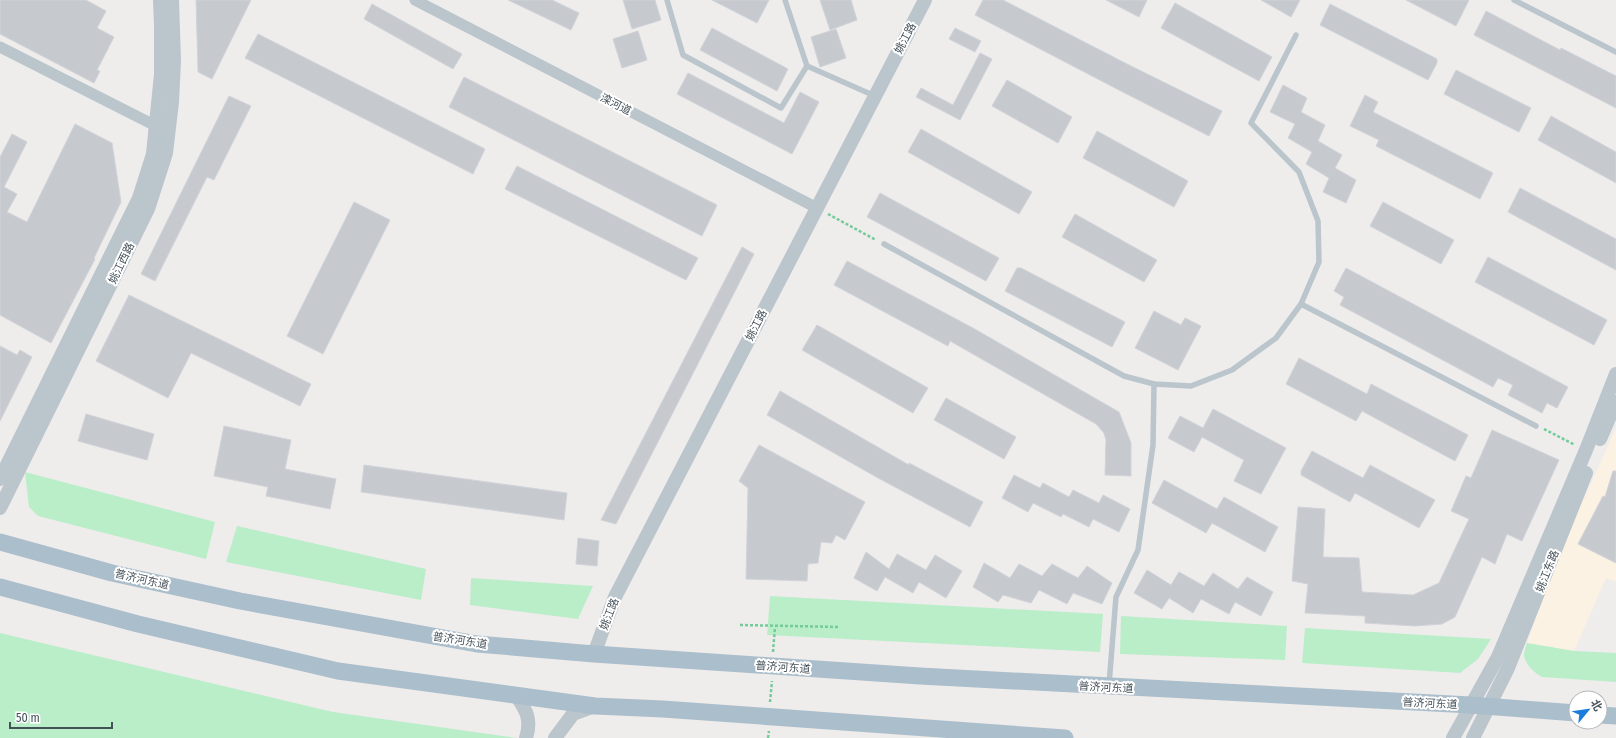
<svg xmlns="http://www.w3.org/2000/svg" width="1616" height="738" font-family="'Fira Sans Condensed','Noto Sans SC',sans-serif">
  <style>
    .commercial { fill: #fbf2e4 }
    .green { fill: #b9eec9 }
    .building { fill: #c6cacf; stroke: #d0d3d8 }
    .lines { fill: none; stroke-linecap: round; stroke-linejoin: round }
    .path { stroke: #72cb98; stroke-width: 2.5; stroke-dasharray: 3 2; stroke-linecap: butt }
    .service { stroke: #bac5cc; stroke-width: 5.5 }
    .minor { stroke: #bac5cc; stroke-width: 11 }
    .tertiary { stroke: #bac5cc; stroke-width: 14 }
    .primary { stroke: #abbecb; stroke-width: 17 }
    .labels { text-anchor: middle; stroke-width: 4; stroke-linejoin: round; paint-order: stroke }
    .street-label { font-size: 11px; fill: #455159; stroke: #fff }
  </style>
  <rect width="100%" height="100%" fill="#efecec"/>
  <path class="commercial" d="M 1616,428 L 1616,582 L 1606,578 L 1574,651 L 1527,643 L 1562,547 Z"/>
  <g class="green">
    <path d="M 25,472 L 215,522 L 206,559 L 38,516 L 29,507 Z"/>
    <path d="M 237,526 L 426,569 L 421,600 L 226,562 Z"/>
    <path d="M 471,578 L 593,586 L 578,619 L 470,605 Z"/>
    <path d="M 770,596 L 1103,614 L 1100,652 L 767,635 Z"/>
    <path d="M 1121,616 L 1287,626 L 1285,660 L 1120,654 Z"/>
    <path d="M 1305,628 L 1306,628 L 1491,639 L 1478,659 L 1460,673 L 1302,663 Z"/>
    <path d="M 0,633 L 333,712 L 517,738 L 0,738 Z"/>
    <path d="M 1527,643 L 1574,651 L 1616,653 L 1616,682 L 1542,677 C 1535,673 1525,665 1524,655 C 1524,652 1526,646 1527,643 Z"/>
  </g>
  <g class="building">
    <path d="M 0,0 L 86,0 L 106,11 L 97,28 L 114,37 L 97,70 L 100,71 L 94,83 L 0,34 Z"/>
    <path d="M 196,0 L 251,0 L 212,79 L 198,72 Z"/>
    <path d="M 508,0 L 552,0 L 579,13 L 571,30 Z"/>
    <path d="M 623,0 L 655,0 L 661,20 L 632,29 Z"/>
    <path d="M 712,0 L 769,0 L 757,23 Z"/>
    <path d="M 820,0 L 851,0 L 857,20 L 830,30 Z"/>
    <path d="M 983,0 L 1003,0 L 1127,64 L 1222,111 L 1209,136 L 1115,88 L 975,15 Z"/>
    <path d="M 1106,0 L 1147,0 L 1139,17 Z"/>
    <path d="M 1261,0 L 1300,0 L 1291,17 Z"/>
    <path d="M 1406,0 L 1469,0 L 1456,26 Z"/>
    <path d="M 1175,3 L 1272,57 L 1259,81 L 1161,28 Z"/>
    <path d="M 372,4 L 462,54 L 453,69 L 364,19 Z"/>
    <path d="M 1330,4 L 1437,59 L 1437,63 L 1428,80 L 1320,25 Z"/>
    <path d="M 1486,11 L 1560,50 L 1561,48 L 1616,76 L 1616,108 L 1474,35 Z"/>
    <path d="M 712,28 L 788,69 L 777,91 L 700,50 Z"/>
    <path d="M 955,28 L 981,41 L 975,52 L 949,39 Z"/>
    <path d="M 836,29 L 846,58 L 820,67 L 811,37 Z"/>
    <path d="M 638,31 L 647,60 L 622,68 L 613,39 Z"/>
    <path d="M 258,34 L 485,149 L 473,174 L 245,58 Z"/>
    <path d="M 980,53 L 992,59 L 960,120 L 916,97 L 921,88 L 953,105 Z"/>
    <path d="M 1456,70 L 1531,108 L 1519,132 L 1444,94 Z"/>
    <path d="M 688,73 L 784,123 L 800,92 L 819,102 L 792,154 L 677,94 Z"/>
    <path d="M 464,77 L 717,205 L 702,236 L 449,107 Z"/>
    <path d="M 1007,80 L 1072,117 L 1058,143 L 992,106 Z"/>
    <path d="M 1283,85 L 1307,98 L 1301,112 L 1325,125 L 1318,141 L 1342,155 L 1335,168 L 1356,180 L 1346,203 L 1323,192 L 1329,178 L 1306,164 L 1312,152 L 1288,138 L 1295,124 L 1270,112 Z"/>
    <path d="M 1365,95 L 1378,102 L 1373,112 L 1493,173 L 1480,199 L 1376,146 L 1379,140 L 1350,126 Z"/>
    <path d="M 229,96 L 251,106 L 214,180 L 207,177 L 155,281 L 141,274 Z"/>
    <path d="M 1551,116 L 1616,152 L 1616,183 L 1538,140 Z"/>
    <path d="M 75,124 L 112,143 L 121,202 L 94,258 L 95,259 L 51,343 L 0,315 L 0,157 L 12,134 L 27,142 L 4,187 L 17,194 L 7,212 L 27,222 Z"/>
    <path d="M 921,129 L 1032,192 L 1019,214 L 908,152 Z"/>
    <path d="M 1097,131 L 1188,181 L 1174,207 L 1083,158 Z"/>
    <path d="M 517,166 L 698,258 L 686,280 L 505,189 Z"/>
    <path d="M 1520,188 L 1616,239 L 1616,270 L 1508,212 Z"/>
    <path d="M 880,193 L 999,258 L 986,281 L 867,217 Z"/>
    <path d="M 354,202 L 390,220 L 323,354 L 287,336 Z"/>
    <path d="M 1383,202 L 1454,240 L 1441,264 L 1370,226 Z"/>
    <path d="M 1075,214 L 1157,260 L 1144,282 L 1062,237 Z"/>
    <path d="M 742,247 L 754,254 L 616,524 L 601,520 Z"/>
    <path d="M 1488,257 L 1607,320 L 1594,345 L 1475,282 Z"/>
    <path d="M 847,261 L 973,328 L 1119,412 L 1131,443 L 1131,476 L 1105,475 L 1106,440 L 1104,433 L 1096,424 L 950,341 L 948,346 L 834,285 Z"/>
    <path d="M 1017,268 L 1021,268 L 1125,322 L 1112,347 L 1005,291 Z"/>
    <path d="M 1346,268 L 1568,387 L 1557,408 L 1547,403 L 1542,413 L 1508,395 L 1513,385 L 1498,378 L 1493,387 L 1340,305 L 1344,297 L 1334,291 Z"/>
    <path d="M 129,295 L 311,384 L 300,406 L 191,353 L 168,398 L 96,361 Z"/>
    <path d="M 1154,311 L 1181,325 L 1185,318 L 1201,326 L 1178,370 L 1135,348 Z"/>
    <path d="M 817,325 L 928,388 L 913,413 L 802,350 Z"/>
    <path d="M 0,346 L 17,355 L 20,350 L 32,357 L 0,421 Z"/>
    <path d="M 1299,358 L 1367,394 L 1371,384 L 1468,435 L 1455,461 L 1362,411 L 1356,421 L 1286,384 Z"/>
    <path d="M 780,391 L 909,465 L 909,463 L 983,502 L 970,527 L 878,478 L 767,415 Z"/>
    <path d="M 946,398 L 1016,437 L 1004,459 L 934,420 Z"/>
    <path d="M 1213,409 L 1286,448 L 1261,494 L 1234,481 L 1244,460 L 1202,437 L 1194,452 L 1168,438 L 1180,416 L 1203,428 Z"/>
    <path d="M 86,414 L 154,434 L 147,460 L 78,441 Z"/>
    <path d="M 224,426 L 291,440 L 285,469 L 336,479 L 330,509 L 266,496 L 268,487 L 214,476 Z"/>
    <path d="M 1492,430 L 1559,460 L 1522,541 L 1507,534 L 1495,564 L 1482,557 L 1455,617 L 1442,624 L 1415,626 L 1365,623 L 1365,616 L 1305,613 L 1308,584 L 1292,581 L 1298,507 L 1325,509 L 1323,557 L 1359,558 L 1362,592 L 1413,595 L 1439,583 L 1469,519 L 1451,511 L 1466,476 L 1471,478 Z"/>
    <path d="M 759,445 L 865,502 L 845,540 L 836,535 L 832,543 L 821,542 L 818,563 L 808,564 L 807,581 L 746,579 L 748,488 L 739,481 Z"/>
    <path d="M 1312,451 L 1363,478 L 1370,465 L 1435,500 L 1419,528 L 1355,493 L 1350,502 L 1301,475 L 1301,471 Z"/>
    <path d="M 364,465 L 567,493 L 564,520 L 361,492 Z"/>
    <path d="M 1613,471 L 1616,471 L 1616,563 L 1578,544 L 1603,496 L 1605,497 Z"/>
    <path d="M 1014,475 L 1040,488 L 1043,483 L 1069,497 L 1073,490 L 1099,503 L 1103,495 L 1130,509 L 1119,532 L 1093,519 L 1089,527 L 1063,514 L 1061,517 L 1033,503 L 1028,512 L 1002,498 Z"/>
    <path d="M 1164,480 L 1217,509 L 1224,497 L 1278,527 L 1265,552 L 1212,523 L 1206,533 L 1152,503 Z"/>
    <path d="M 578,538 L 599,541 L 597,566 L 576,564 Z"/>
    <path d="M 866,552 L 889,569 L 897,554 L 926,570 L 935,555 L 962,571 L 946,598 L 919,582 L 913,593 L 885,577 L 877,591 L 854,578 Z"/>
    <path d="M 984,563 L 1010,578 L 1019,564 L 1042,576 L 1052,564 L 1078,578 L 1087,566 L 1112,583 L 1102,604 L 1073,593 L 1067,604 L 1039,590 L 1031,603 L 1003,595 L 998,602 L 973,587 Z"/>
    <path d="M 1147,570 L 1171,585 L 1179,572 L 1204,586 L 1213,573 L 1238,589 L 1247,577 L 1273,592 L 1261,616 L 1235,602 L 1229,614 L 1201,599 L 1193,613 L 1169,598 L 1162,609 L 1134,593 Z"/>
  </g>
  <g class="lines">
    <g class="path">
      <path d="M 828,214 L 876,240"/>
      <path d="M 1544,429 L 1575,445"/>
      <path d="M 740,625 L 839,627"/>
      <path d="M 773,652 L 775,627"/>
      <path d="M 770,702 L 772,681"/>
      <path d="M 768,738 L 769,731"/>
    </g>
    <g class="service">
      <path d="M 667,0 L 683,55 L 781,108 L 807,66"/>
      <path d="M 785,0 L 807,66 L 875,96"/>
      <path d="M 1514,0 L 1616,52"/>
      <path d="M 884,244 L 1124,376 L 1154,384 L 1191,386 L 1232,370 L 1276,338 L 1301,304 L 1319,262 L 1318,221 L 1299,172 L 1251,123 L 1296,35"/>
      <path d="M 1301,304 L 1536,426"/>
      <path d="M 1109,685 L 1116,597 L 1138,550 L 1153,445 L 1154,384"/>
    </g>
    <g class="minor">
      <path d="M 415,0 L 817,208"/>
      <path d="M 0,47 L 156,126"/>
    </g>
    <g class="tertiary">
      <path d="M 1600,439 L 1616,402"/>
      <path d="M 0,479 L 139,198 L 153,154 L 161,74 L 161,25 L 160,0"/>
      <path d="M 0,508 L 148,209 L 166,153 L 172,102 L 174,61 L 172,0"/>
      <path d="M 594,654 L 615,597 L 925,0"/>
      <path d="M 516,695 C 526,710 532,719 526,738"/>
      <path d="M 555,738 L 573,714 L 595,706"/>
      <path d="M 1453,738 L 1498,657 L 1586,450 L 1616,374"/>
      <path d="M 1473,738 L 1508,668 L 1586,473"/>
    </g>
    <g class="primary">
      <path d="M 0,542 L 112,573 L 240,601 L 477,644 L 594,654 L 920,676 L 1471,705 L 1576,713"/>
      <path d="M 0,587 L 138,624 L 338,671 L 595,706 L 663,709 L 1065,738"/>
      <path d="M 1600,715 L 1616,716"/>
    </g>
  </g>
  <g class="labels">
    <g class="street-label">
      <text transform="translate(905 38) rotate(-62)" y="4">姚江路</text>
      <text transform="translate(616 104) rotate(27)" y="4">滦河道</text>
      <text transform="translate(121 263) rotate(-64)" y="4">姚江西路</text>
      <text transform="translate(756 325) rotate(-63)" y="4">姚江路</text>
      <text transform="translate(1547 571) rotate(-68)" y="4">姚江东路</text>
      <text transform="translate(142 579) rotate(13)" y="4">普济河东道</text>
      <text transform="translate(609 614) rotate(-69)" y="4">姚江路</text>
      <text transform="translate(460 640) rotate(9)" y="4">普济河东道</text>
      <text transform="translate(783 667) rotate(4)" y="4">普济河东道</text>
      <text transform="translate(1106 687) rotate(3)" y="4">普济河东道</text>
      <text transform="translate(1430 703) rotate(3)" y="4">普济河东道</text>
    </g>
  </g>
  <g transform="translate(1588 710) rotate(61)"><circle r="19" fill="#ffffff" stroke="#b5b9bd"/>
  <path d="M0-3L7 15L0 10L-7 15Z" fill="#1a7ddb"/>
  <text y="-6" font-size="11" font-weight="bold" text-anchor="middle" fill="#455159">北</text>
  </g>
  <path d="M10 722v6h102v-6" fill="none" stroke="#455159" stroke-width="2"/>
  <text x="16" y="722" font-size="12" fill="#455159" stroke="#ffffff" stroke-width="3" paint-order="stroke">50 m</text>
</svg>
